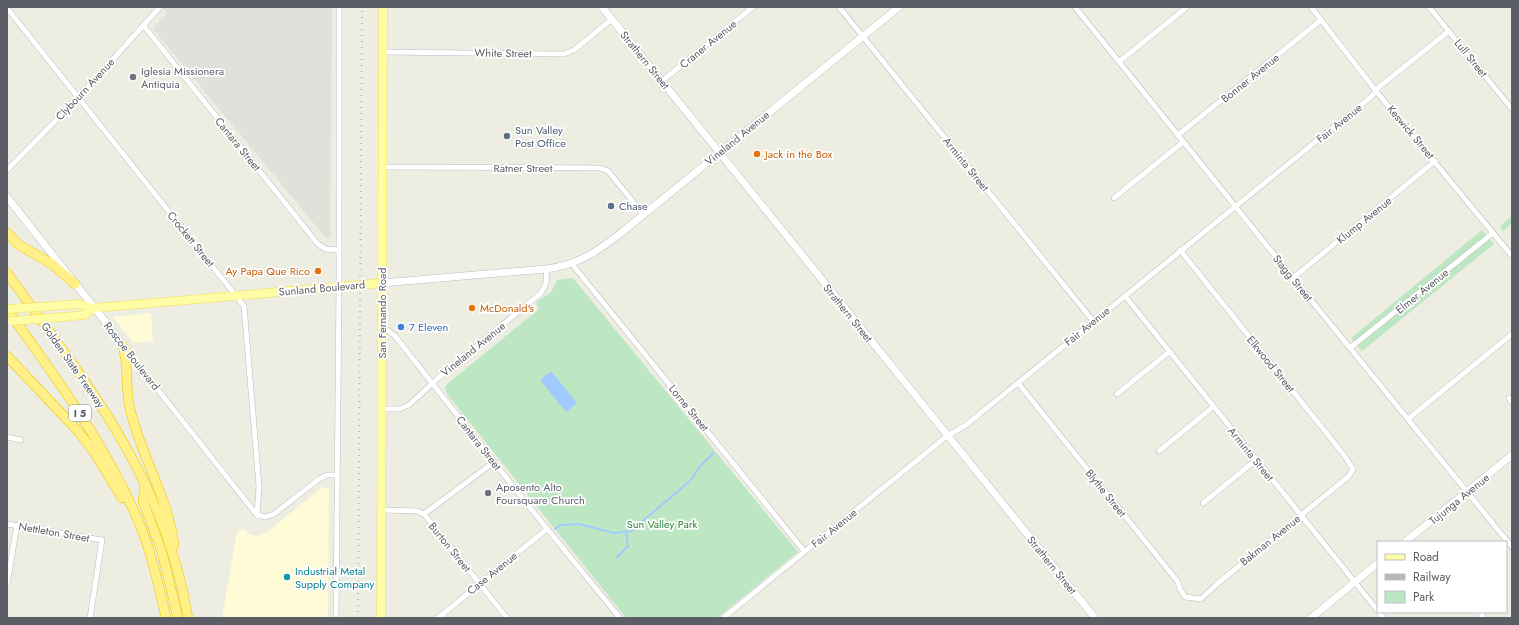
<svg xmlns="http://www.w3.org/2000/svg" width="1519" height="625" font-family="Jost,sans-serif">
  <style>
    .commercial { fill: #fffbd6 }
    .industrial { fill: #e2e0da }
    .green { fill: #bde7c3 }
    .water { fill: #a1caff }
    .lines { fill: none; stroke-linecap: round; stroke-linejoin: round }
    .stream { stroke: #a1caff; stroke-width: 2 }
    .street-casing { stroke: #babcc2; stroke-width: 6 }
    .secondary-casing { stroke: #bbbdc4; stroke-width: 8 }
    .primary-casing { stroke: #f7dd53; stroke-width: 9 }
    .highway-casing { stroke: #f0c300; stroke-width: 10 }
    .street { stroke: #fff; stroke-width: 5 }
    .secondary { stroke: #fff; stroke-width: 7 }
    .primary { stroke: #fffca6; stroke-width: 8 }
    .highway { stroke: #fff088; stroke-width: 9 }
    .rail { stroke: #b6b7b7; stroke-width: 2; stroke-dasharray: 1 5; stroke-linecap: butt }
    .primary-bridge-casing { stroke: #f7dd53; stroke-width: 9; stroke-linecap: butt }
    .primary-bridge { stroke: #fffca6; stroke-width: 8 }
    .worship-dot { fill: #6b7280; stroke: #fff; stroke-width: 1.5 }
    .service-dot { fill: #5c6f8a; stroke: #fff; stroke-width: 1.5 }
    .food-dot { fill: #e8710a; stroke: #fff; stroke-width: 1.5 }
    .shop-dot { fill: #3f7fe0; stroke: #fff; stroke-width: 1.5 }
    .culture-dot { fill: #0f9aa8; stroke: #fff; stroke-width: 1.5 }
    .labels { text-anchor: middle; stroke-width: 3.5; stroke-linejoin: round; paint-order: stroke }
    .shield { fill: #fff; stroke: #8c8e92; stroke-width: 1 }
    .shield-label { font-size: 10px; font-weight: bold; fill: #5b5e64 }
    .street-label { font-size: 11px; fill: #5b5e64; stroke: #fff }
    .worship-label { font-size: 11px; fill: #5b616d; stroke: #fff; text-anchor: start }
    .service-label { font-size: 11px; fill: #4e5e75; stroke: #fff; text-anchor: start }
    .food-label { font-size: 11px; fill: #c56008; stroke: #fff; text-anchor: start }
    .shop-label { font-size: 11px; fill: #366cbe; stroke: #fff; text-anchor: start }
    .park-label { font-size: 11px; fill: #318540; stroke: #fff }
    .culture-label { font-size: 11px; fill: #0d838f; stroke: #fff; text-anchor: start }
  </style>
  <rect width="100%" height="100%" fill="#eeede2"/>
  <g class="commercial">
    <path d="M 151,313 L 153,341 L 133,343 L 113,317 Z"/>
    <path d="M 323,487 L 329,489 L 328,618 L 222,618 L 237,532 L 244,529 L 249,534 L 256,536 L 267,532 Z"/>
  </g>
  <path class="industrial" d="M 163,7 L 332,7 L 330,238 L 326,238 L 153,29 L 167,14 Z"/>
  <g class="green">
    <path d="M 1512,216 L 1512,223 L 1503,231 L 1500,226 Z"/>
    <path d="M 1482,230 L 1494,244 L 1362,351 L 1351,338 Z"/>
    <path d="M 573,278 L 798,552 L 717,618 L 626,618 L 447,394 L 445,388 L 447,384 L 539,309 L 536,302 L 551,292 L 557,280 Z"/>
  </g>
  <path class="water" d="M 551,371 L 577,403 L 566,412 L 540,380 Z"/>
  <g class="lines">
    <g class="stream">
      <path d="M 555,529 L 561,525 L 579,524 L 614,533 L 631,531 L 690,481 L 701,465 L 714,453"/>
      <path d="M 616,558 L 628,546 L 626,533"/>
    </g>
    <defs>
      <g id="street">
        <path d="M 839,7 L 1093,321"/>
        <path d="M 1075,7 L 1293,278 L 1512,547"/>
        <path d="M 1311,7 L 1376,91 L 1512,256"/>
        <path d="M 1429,7 L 1512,109"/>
        <path d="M 7,8 L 244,306 L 259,486 L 257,515"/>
        <path d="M 144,26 L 317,243 L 325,249 L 339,250"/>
        <path d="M 383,52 L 564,54 L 574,50 L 612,19"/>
        <path d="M 1120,61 L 1187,7"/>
        <path d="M 662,81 L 753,7"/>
        <path d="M 1178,135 L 1321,20"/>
        <path d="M 383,167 L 600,168 L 608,171 L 643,214"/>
        <path d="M 7,170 L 77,99 L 160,7"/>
        <path d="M 1114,198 L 1183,142"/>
        <path d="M 572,264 L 804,551"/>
        <path d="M 1293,278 L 1435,161"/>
        <path d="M 1125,296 L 1378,611"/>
        <path d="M 382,326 L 395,336 L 531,509 L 620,618"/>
        <path d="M 124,347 L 257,515"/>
        <path d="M 1350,348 L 1493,233"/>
        <path d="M 1018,383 L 1178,582 L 1180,589 L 1185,597 L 1201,599 L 1217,584 L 1349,476 L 1353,469 L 1344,455 L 1180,250"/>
        <path d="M 1117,394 L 1169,352"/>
        <path d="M 1509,398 L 1512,402"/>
        <path d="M 382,409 L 399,409 L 409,405 L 437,379 L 541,293 C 547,285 547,279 546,269"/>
        <path d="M 1408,419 L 1512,334"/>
        <path d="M 7,437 L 21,440"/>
        <path d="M 1159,451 L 1213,407"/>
        <path d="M 1203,503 L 1256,460"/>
        <path d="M 382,510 L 417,511 L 424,514 L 494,462"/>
        <path d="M 424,514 L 507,618"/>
        <path d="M 257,515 L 266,517 L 274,514 L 319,479 L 327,475 L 337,475"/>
        <path d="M 7,524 L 102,540 L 90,618"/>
        <path d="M 7,584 L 17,525"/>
        <path d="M 1379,612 L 1383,618"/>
        <path d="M 1480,612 L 1484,618"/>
        <path d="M 336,618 L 339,286 L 339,7"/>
        <path d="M 438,618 L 547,529"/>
        <path d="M 723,618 L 947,436 L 966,425 L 1372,96 L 1379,87 L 1449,31"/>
      </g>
      <g id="secondary">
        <path d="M 602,7 L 1095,618"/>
        <path d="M 7,197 L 104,320 L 123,346"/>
        <path d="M 382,283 L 546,269 C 578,265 595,253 621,233 L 899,7"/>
        <path d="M 1405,542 L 1512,455"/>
        <path d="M 1311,618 L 1378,563"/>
      </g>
      <g id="primary">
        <path d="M 38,307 L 79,304 L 94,308 L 382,283"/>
        <path d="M 62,317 L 84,315 L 94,308"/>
        <path d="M 381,618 L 383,7"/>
      </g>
      <g id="highway">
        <path d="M 7,233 L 19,245 L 52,264 L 75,284"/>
        <path d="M 7,273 C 86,382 166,481 188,618"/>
        <path d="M 7,309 C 56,378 107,446 140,525 C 152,555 159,587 166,618"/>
        <path d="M 123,346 C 129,367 125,388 130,409 C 141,456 168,497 174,545"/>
        <path d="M 7,356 L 78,431 L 94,452 L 122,498"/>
        <path d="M 145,483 L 143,501 L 162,552 L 178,618"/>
      </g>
    </defs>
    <use href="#street" class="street-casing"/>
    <use href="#secondary" class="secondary-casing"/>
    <use href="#primary" class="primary-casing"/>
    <use href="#highway" class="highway-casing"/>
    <use href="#street" class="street"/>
    <use href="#secondary" class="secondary"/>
    <use href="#primary" class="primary"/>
    <use href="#highway" class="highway"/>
    <path class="rail" d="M 358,618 L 362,7"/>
    <defs>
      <g id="primary-bridge">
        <path d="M 7,309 L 38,307"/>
        <path d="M 12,321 L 62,317"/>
      </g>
    </defs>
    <use href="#primary-bridge" class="primary-bridge-casing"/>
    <use href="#primary-bridge" class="primary-bridge"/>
  </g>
  <g class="worship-dot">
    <circle cx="133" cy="77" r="4"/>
    <circle cx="488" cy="493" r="4"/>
  </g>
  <g class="service-dot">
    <circle cx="507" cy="136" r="4"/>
    <circle cx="611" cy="206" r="4"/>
  </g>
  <g class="food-dot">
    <circle cx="757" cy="154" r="4"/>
    <circle cx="318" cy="271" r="4"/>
    <circle cx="472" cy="308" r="4"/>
  </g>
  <circle class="shop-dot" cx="401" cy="327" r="4"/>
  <circle class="culture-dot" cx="287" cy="577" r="4"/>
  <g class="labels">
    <rect class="shield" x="69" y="405" width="22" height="16" rx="3"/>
    <g class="shield-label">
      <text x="80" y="417">I 5</text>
    </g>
    <g class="street-label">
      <text transform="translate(708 44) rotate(-39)" y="4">Craner Avenue</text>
      <text transform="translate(503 53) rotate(1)" y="4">White Street</text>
      <text transform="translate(1471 58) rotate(51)" y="4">Lull Street</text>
      <text transform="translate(645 60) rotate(51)" y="4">Strathern Street</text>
      <text transform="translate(1250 78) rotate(-39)" y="4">Bonner Avenue</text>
      <text transform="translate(85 89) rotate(-47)" y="4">Clybourn Avenue</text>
      <text transform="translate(1339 123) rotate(-39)" y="4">Fair Avenue</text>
      <text transform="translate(1411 132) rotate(50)" y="4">Keswick Street</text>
      <text transform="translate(737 138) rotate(-39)" y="4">Vineland Avenue</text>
      <text transform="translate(238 144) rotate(51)" y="4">Cantara Street</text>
      <text transform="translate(966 164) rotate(51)" y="4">Arminta Street</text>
      <text x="523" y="172">Ratner Street</text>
      <text transform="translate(1364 220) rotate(-39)" y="4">Klump Avenue</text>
      <text transform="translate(191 239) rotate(51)" y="4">Crockett Street</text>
      <text transform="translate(1293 278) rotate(51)" y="4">Stagg Street</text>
      <text transform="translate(322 288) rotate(-5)" y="4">Sunland Boulevard</text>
      <text transform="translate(1422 291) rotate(-39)" y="4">Elmer Avenue</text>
      <text transform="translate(382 313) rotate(-90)" y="4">San Fernando Road</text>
      <text transform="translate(848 313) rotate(51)" y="4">Strathern Street</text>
      <text transform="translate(1087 326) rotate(-39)" y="4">Fair Avenue</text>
      <text transform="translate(473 349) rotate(-39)" y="4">Vineland Avenue</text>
      <text transform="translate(132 356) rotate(52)" y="4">Roscoe Boulevard</text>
      <text transform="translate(1271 364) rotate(51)" y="4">Elkwood Street</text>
      <text transform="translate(73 365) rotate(55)" y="4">Golden State Freeway</text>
      <text transform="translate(689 408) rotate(51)" y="4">Lorne Street</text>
      <text transform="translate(479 443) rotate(52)" y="4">Cantara Street</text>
      <text transform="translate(1251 454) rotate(51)" y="4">Arminta Street</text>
      <text transform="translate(1106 493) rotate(51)" y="4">Blythe Street</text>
      <text transform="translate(1459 499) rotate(-39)" y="4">Tujunga Avenue</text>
      <text transform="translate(834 528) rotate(-39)" y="4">Fair Avenue</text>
      <text transform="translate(54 532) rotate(10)" y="4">Nettleton Street</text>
      <text transform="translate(1270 540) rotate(-39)" y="4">Bakman Avenue</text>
      <text transform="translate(450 547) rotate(51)" y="4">Burton Street</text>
      <text transform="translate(1052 565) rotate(51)" y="4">Strathern Street</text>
      <text transform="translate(492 573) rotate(-39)" y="4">Case Avenue</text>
    </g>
    <g class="worship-label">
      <text x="141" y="75">Iglesia Missionera<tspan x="141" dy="13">Antiquia</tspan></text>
      <text x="496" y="491">Aposento Alto<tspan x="496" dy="13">Foursquare Church</tspan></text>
    </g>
    <g class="service-label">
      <text x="515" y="134">Sun Valley<tspan x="515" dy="13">Post Office</tspan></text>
      <text x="619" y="210">Chase</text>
    </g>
    <g class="food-label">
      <text x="765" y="158">Jack in the Box</text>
      <text x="310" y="275" text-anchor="end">Ay Papa Que Rico</text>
      <text x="480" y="312">McDonald's</text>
    </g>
    <g class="shop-label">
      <text x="409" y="331">7 Eleven</text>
    </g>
    <g class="park-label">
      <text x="662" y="528">Sun Valley Park</text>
    </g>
    <g class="culture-label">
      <text x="295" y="575">Industrial Metal<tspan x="295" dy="13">Supply Company</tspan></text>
    </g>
  </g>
  <rect width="1519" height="625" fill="none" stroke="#5b5e64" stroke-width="16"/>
  <rect x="1377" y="541" width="130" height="72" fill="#ffffff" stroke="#bdbfc1"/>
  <rect x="1385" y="554" width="20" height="6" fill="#fffca6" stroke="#bdbfc1"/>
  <text x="1413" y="561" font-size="12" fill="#5b5e64">Road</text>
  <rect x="1385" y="574" width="20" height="6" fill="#b6b7b7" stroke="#bdbfc1"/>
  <text x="1413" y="581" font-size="12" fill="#5b5e64">Railway</text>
  <rect x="1385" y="591" width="20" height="12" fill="#bde7c3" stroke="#bdbfc1"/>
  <text x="1413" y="601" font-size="12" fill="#5b5e64">Park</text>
</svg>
